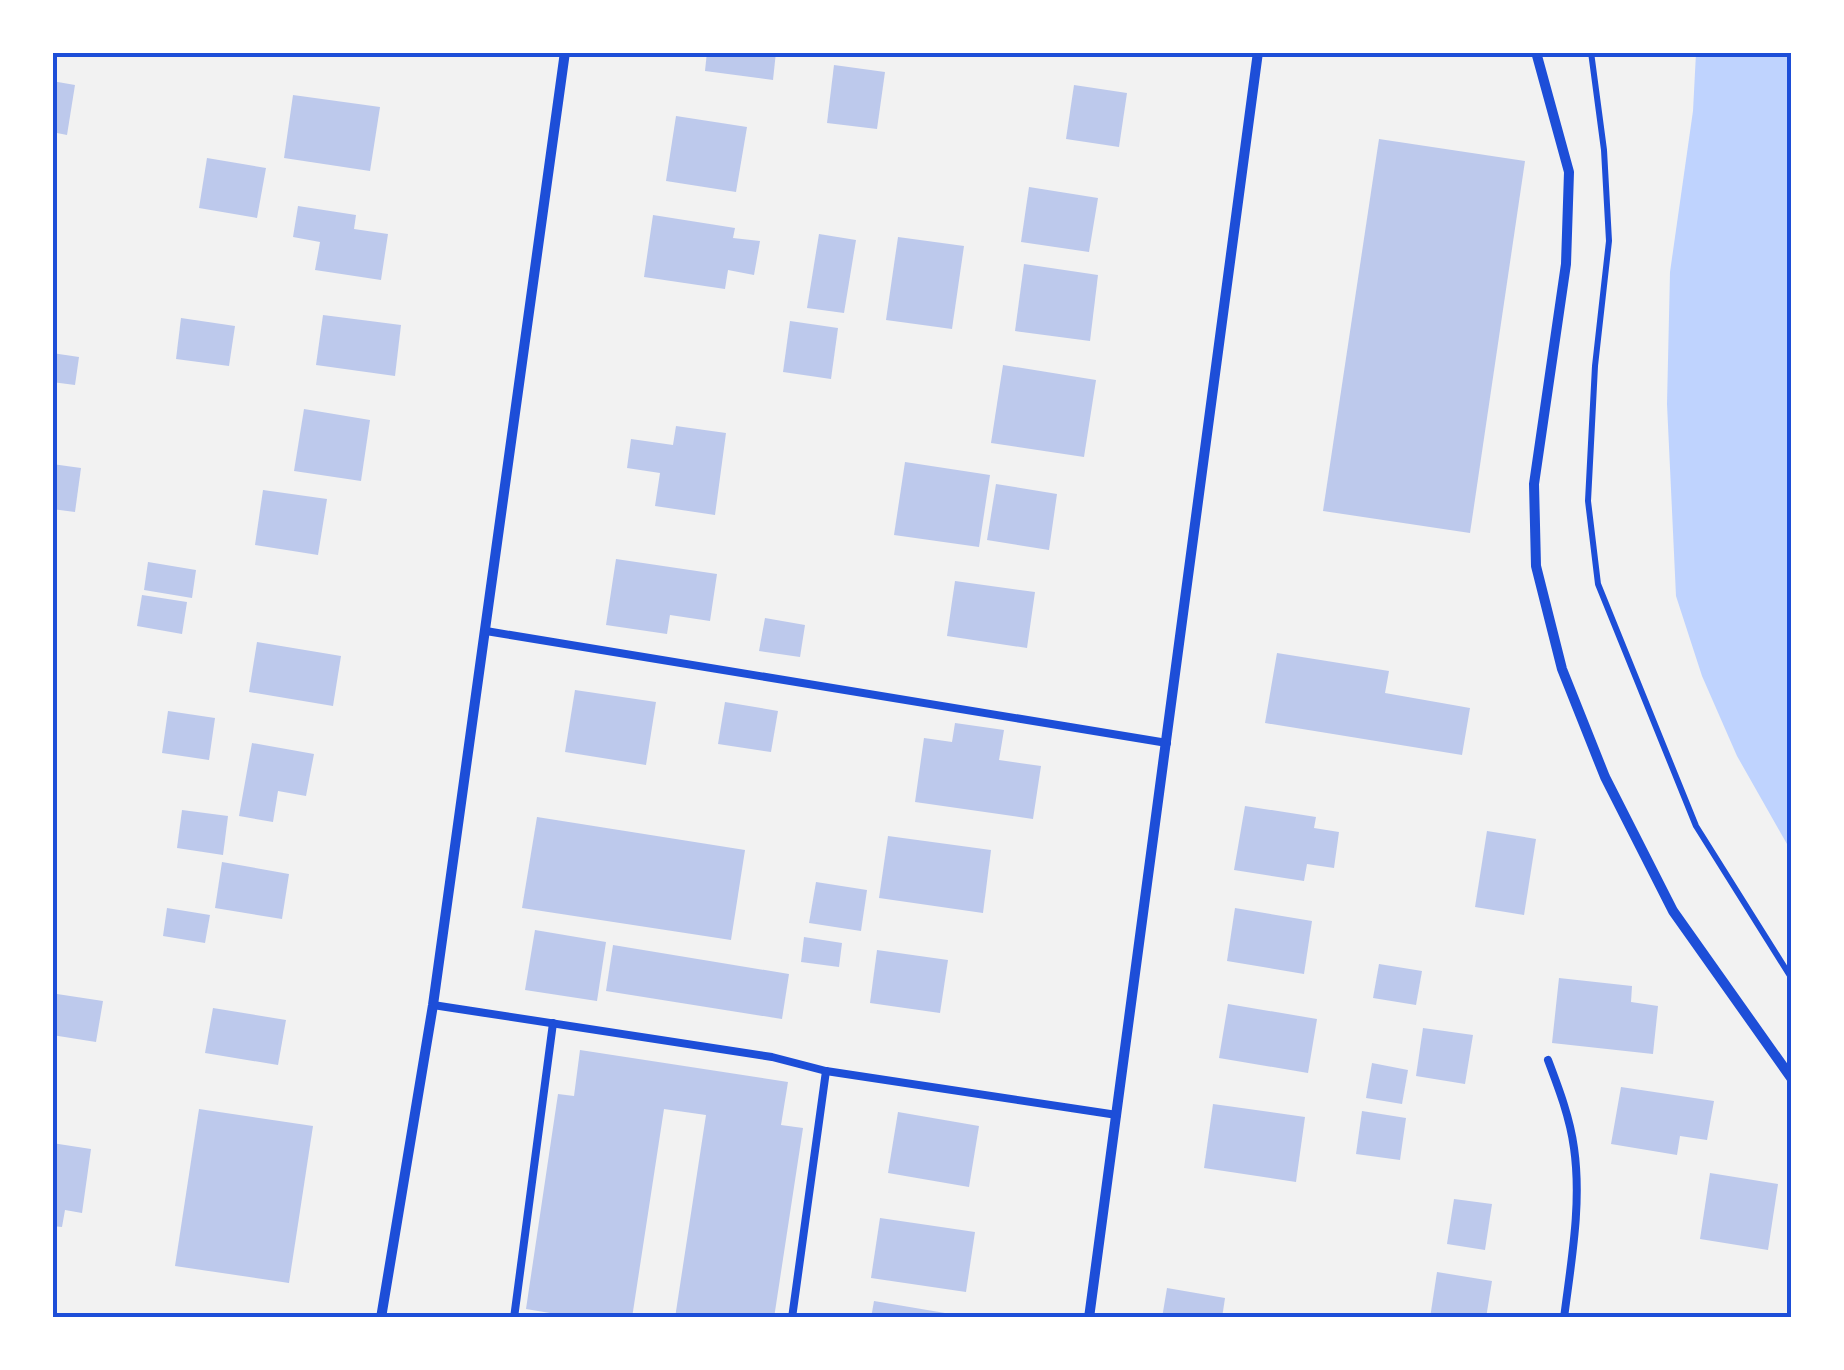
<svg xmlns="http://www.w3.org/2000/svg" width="1844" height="1370" font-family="'Titillium Web',sans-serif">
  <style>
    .water { fill: #bfd3fe }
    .building { fill: #bdc9ec }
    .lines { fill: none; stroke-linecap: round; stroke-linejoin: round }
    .path { stroke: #1d4ed8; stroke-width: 6 }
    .service { stroke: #1d4ed8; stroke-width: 8 }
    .minor { stroke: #1d4ed8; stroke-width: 10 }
    .neatline { fill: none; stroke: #1d4ed8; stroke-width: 4 }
  </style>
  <rect width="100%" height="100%" fill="#f2f2f2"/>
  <path class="water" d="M 1696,53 L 1791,53 L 1791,851 L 1737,756 L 1702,676 L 1676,596 L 1667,404 L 1670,272 L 1693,111 Z"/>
  <g class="building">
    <path d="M 707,52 L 776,52 L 773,80 L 705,71 Z"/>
    <path d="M 834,65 L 885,72 L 877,129 L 827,123 Z"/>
    <path d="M 52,81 L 75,85 L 67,135 L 52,132 Z"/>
    <path d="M 1074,85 L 1127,93 L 1119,147 L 1066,139 Z"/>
    <path d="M 293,95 L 380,107 L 370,171 L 284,158 Z"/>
    <path d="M 676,116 L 747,127 L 736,192 L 666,181 Z"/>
    <path d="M 1379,139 L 1525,161 L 1470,533 L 1323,511 Z"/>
    <path d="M 207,158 L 266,168 L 257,218 L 199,208 Z"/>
    <path d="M 1029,187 L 1098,198 L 1089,252 L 1021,242 Z"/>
    <path d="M 298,206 L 356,215 L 354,229 L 388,234 L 381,280 L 315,270 L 320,242 L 293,237 Z"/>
    <path d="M 653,215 L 735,228 L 733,238 L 760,241 L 754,275 L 728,270 L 725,289 L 644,277 Z"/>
    <path d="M 819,234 L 856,240 L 844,313 L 807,308 Z"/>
    <path d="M 898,237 L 964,246 L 952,329 L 886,320 Z"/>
    <path d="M 1024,264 L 1098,275 L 1090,341 L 1015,331 Z"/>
    <path d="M 323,315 L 401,325 L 395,376 L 316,365 Z"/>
    <path d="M 181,318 L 235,326 L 229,366 L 176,359 Z"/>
    <path d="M 790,321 L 838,328 L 831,379 L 783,372 Z"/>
    <path d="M 52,353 L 79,357 L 75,385 L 52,382 Z"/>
    <path d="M 1003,365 L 1096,380 L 1084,457 L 991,443 Z"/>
    <path d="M 304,409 L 370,420 L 361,481 L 294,471 Z"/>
    <path d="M 676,426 L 726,433 L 715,515 L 655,506 L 660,473 L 627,468 L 631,439 L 673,445 Z"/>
    <path d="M 905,462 L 990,475 L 979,547 L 894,535 Z"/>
    <path d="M 52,464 L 81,468 L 75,512 L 52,509 Z"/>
    <path d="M 996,484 L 1057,494 L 1049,550 L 987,540 Z"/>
    <path d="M 263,490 L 327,499 L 318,555 L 255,545 Z"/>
    <path d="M 616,559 L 717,574 L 710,621 L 670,615 L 667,634 L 606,625 Z"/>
    <path d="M 148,562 L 196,570 L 192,598 L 144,590 Z"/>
    <path d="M 955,581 L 1035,592 L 1027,648 L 947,636 Z"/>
    <path d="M 142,595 L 187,602 L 182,634 L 137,626 Z"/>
    <path d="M 765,618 L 805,625 L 800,657 L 759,651 Z"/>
    <path d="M 257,642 L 341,656 L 333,706 L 249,692 Z"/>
    <path d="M 1277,653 L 1389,671 L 1385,693 L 1470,708 L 1462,755 L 1265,723 Z"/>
    <path d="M 575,690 L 656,702 L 646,765 L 565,752 Z"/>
    <path d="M 725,702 L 778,711 L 771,752 L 718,744 Z"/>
    <path d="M 168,711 L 215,718 L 209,760 L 162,753 Z"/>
    <path d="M 955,723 L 1004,730 L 999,760 L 1041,766 L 1033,819 L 915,802 L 924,738 L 952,742 Z"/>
    <path d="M 252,743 L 314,754 L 306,796 L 278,791 L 273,822 L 239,816 Z"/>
    <path d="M 1245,806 L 1316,817 L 1314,828 L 1339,832 L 1334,868 L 1307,864 L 1304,881 L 1234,870 Z"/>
    <path d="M 182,810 L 228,816 L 223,855 L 177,848 Z"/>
    <path d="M 537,817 L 745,850 L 731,940 L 522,908 Z"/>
    <path d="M 1487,831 L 1536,839 L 1524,915 L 1475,907 Z"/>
    <path d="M 888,836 L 991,850 L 983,913 L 879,898 Z"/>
    <path d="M 222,862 L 289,874 L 282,919 L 215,908 Z"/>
    <path d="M 816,882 L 867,890 L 861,931 L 809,923 Z"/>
    <path d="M 167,908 L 210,915 L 205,943 L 163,936 Z"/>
    <path d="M 1235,908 L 1312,921 L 1304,974 L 1227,961 Z"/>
    <path d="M 535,930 L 606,942 L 597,1001 L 525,990 Z"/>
    <path d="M 804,937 L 842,943 L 839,967 L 801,962 Z"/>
    <path d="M 613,945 L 789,974 L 782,1019 L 606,991 Z"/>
    <path d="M 877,950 L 948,960 L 940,1013 L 870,1003 Z"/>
    <path d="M 1379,964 L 1422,971 L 1416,1005 L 1373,998 Z"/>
    <path d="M 1559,978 L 1632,986 L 1631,1002 L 1658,1006 L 1653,1054 L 1552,1043 Z"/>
    <path d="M 57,994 L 103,1001 L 96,1042 L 52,1035 Z"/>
    <path d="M 1228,1004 L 1317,1019 L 1308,1073 L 1219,1058 Z"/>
    <path d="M 213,1008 L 286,1020 L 278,1065 L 205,1053 Z"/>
    <path d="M 1423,1028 L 1473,1035 L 1465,1084 L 1416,1076 Z"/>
    <path d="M 580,1050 L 788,1082 L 781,1125 L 803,1128 L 774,1318 L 675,1318 L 706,1115 L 664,1109 L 632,1318 L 580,1318 L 526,1309 L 558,1094 L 574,1096 Z"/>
    <path d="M 1372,1063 L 1408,1070 L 1402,1104 L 1366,1098 Z"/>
    <path d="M 1621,1087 L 1714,1101 L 1707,1140 L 1680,1136 L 1677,1155 L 1611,1144 Z"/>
    <path d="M 1213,1104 L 1305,1117 L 1296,1182 L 1204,1168 Z"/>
    <path d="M 199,1109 L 313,1126 L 289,1283 L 175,1266 Z"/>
    <path d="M 1362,1111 L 1406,1118 L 1400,1160 L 1356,1154 Z"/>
    <path d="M 898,1112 L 979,1126 L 969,1187 L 888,1173 Z"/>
    <path d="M 52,1143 L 91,1149 L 82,1213 L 65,1210 L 62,1227 L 52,1226 Z"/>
    <path d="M 1710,1173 L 1778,1184 L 1768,1250 L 1700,1239 Z"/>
    <path d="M 1454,1199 L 1492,1204 L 1485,1250 L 1447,1244 Z"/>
    <path d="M 880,1218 L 975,1232 L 966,1292 L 871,1278 Z"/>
    <path d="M 1437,1272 L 1492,1281 L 1486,1318 L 1430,1318 Z"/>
    <path d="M 1167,1288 L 1225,1298 L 1222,1318 L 1162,1318 Z"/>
    <path d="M 874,1301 L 945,1313 L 944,1318 L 871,1318 Z"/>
  </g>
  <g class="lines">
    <path class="path" d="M 1591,52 L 1604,150 L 1609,241 L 1595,366 L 1588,501 L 1598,584 L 1696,826 L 1792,979"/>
    <g class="service">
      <path d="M 486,631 L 1167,743"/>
      <path d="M 433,1005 L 772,1057 L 826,1071 L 1117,1115"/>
      <path d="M 1548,1060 C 1559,1089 1570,1118 1574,1148 C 1582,1204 1571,1262 1564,1318"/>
      <path d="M 514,1318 L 553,1023"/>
      <path d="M 792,1318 L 826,1071"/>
    </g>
    <g class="minor">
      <path d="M 1536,52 L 1569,172 L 1566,264 L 1534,484 L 1536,566 L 1562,669 L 1605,777 L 1673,911 L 1792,1079"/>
      <path d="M 381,1318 L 433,1005 L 565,52"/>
      <path d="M 1089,1318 L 1258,52"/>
    </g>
  </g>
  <rect width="1844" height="1370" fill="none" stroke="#ffffff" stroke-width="110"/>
  <rect x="55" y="55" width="1734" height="1260" class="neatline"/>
</svg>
